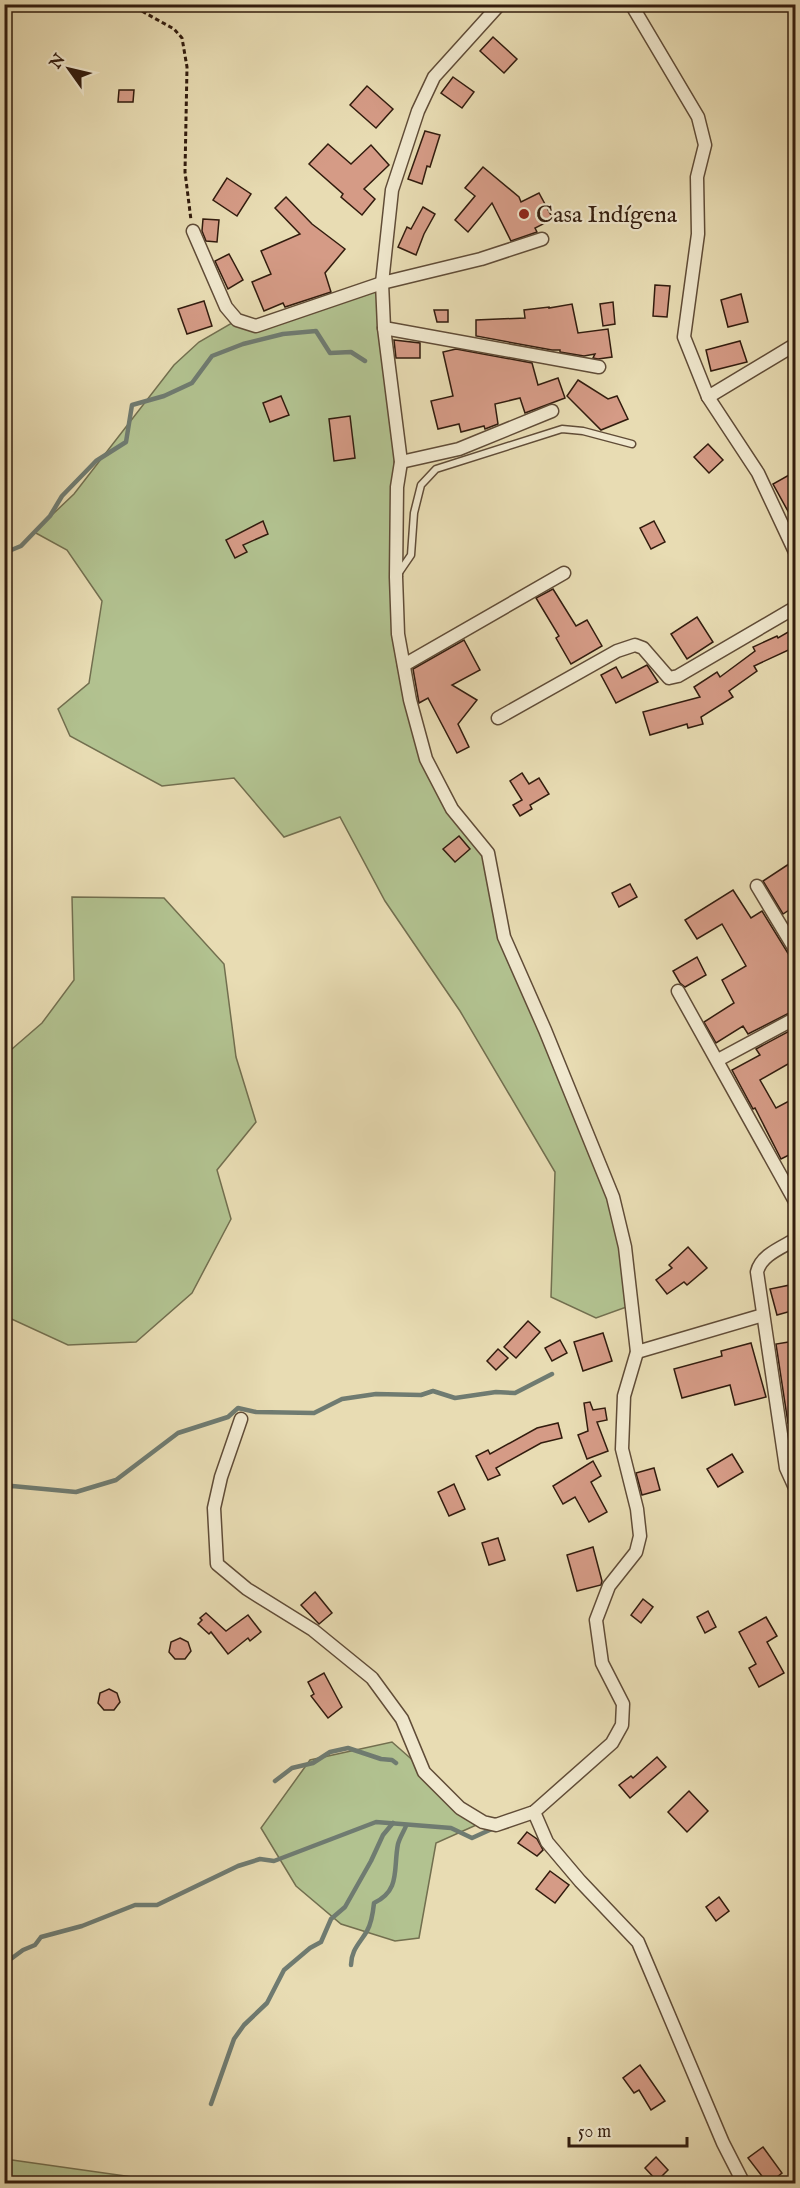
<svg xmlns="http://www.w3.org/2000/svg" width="800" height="2188" font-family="'IM FELL English',serif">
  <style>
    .green { fill: #b2c290; stroke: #726f4f; stroke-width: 1.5 }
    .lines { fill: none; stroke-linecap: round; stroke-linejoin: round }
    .stream { stroke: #6f7b71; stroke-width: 4.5 }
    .building { fill: #d59b86; stroke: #321c0e; stroke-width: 1.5 }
    .service-casing { stroke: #604c37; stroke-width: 9 }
    .minor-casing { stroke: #604c37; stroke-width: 15 }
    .path { stroke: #321c0e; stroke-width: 3; stroke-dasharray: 4.5 3; stroke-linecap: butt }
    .service { stroke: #f0e8ce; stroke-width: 6 }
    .minor { stroke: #f0e8ce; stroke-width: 12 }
    .poi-dot { fill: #8f2418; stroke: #f0e8ce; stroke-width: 2 }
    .labels { text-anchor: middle; stroke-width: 4.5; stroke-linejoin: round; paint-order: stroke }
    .poi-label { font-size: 24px; fill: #321c0e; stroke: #f0e8ce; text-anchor: start }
  </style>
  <rect width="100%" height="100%" fill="#e8dcb3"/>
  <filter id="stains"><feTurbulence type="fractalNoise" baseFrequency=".00333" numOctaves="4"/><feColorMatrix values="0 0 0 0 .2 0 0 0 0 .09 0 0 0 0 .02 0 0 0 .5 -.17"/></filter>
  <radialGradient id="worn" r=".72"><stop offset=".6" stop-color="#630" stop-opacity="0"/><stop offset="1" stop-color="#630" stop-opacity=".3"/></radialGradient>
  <g class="green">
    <path d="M 382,283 L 401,462 L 398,634 L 426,759 L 488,853 L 504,937 L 613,1197 L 632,1305 L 596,1318 L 551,1297 L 555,1172 L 460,1011 L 385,901 L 340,817 L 284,837 L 234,778 L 162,786 L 70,736 L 58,709 L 89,683 L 102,601 L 67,550 L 34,532 L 74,494 L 174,365 L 199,342 L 237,320 L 256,325 Z"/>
    <path d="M 72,897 L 164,898 L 224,964 L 236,1057 L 256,1122 L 217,1170 L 231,1219 L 192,1293 L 136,1342 L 68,1345 L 5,1316 L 5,1055 L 42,1023 L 74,980 Z"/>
    <path d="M 392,1742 L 483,1822 L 436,1843 L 419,1938 L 395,1941 L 341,1924 L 296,1886 L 261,1828 L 310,1760 Z"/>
    <path d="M 5,2159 L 175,2183 L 5,2183 Z"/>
  </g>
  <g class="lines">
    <g class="stream">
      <path d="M 4,553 L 21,546 L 50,516 L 62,496 L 96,461 L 126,442 L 132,405 L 164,396 L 192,383 L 212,356 L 243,344 L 283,334 L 316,331 L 330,353 L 351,352 L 365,361"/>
      <path d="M 4,1492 L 12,1486 L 76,1492 L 116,1480 L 178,1433 L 228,1417 L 238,1408 L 256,1412 L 314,1413 L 342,1399 L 376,1394 L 421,1395 L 433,1391 L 455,1398 L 496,1392 L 515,1393 L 552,1374"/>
      <path d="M 275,1781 L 292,1768 L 313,1763 L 330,1752 L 348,1748 L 381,1759 L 392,1760 L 396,1763"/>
      <path d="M 4,1964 L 23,1950 L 35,1945 L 41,1937 L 82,1926 L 135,1905 L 157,1905 L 238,1866 L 260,1859 L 274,1861 L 376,1822 L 451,1828 L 472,1838 L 494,1828"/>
      <path d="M 351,1965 C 351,1950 360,1943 367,1931 C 372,1922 373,1913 374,1903 C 401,1890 393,1869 398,1844 C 400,1837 404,1831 406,1826"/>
      <path d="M 211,2104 L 234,2039 L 244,2025 L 267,2003 L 284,1970 L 310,1948 L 321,1942 L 331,1919 L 345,1907 L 371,1861 L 383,1835 L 393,1823"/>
    </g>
  </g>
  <g class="building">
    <path d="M 493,37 L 517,59 L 504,73 L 480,51 Z"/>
    <path d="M 453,77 L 474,92 L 462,108 L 441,93 Z"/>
    <path d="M 367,86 L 393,109 L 376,128 L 350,105 Z"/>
    <path d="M 119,90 L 134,90 L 133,102 L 118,102 Z"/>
    <path d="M 425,131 L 440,135 L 430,167 L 427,166 L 422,184 L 408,179 Z"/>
    <path d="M 328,144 L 351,164 L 371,145 L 389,165 L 364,189 L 375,199 L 362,215 L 341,197 L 343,194 L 309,164 Z"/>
    <path d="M 483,167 L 519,197 L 521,202 L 539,193 L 553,219 L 535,228 L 537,232 L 511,241 L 492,203 L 468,232 L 455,220 L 475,196 L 465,188 Z"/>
    <path d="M 227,178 L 251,194 L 237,216 L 213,200 Z"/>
    <path d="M 286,197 L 312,224 L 345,249 L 325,273 L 331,292 L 285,307 L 283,303 L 264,311 L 252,282 L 271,274 L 261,251 L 300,234 L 275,208 Z"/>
    <path d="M 423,207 L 435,214 L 424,234 L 416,255 L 398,247 L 407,227 L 411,229 Z"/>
    <path d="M 203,219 L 219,220 L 217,242 L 206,241 L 202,231 Z"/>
    <path d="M 229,254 L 243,280 L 228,289 L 215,261 Z"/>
    <path d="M 655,285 L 670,286 L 667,317 L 653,316 Z"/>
    <path d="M 741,294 L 748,322 L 728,327 L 721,300 Z"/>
    <path d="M 204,301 L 212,326 L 187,334 L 178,309 Z"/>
    <path d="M 613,302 L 615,324 L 603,326 L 600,304 Z"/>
    <path d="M 572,304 L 578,333 L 608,329 L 612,357 L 598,359 L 593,358 L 595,354 L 584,356 L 560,352 L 560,350 L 552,350 L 476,336 L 476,320 L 525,318 L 524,310 L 549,307 L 549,308 Z"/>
    <path d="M 434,310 L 448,310 L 448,322 L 437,322 Z"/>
    <path d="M 394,340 L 420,343 L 420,358 L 396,358 Z"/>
    <path d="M 740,341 L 747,362 L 711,371 L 706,350 Z"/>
    <path d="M 456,349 L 532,363 L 538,385 L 558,378 L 565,398 L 525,413 L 520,398 L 495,404 L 498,424 L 485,429 L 484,426 L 461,432 L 459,424 L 438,429 L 431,401 L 453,396 L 443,352 Z"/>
    <path d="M 578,380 L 608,399 L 617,396 L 628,419 L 601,430 L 567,396 Z"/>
    <path d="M 281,396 L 289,415 L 270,422 L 263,403 Z"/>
    <path d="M 350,416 L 355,458 L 334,461 L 329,419 Z"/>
    <path d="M 708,444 L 723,460 L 709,473 L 694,457 Z"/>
    <path d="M 789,475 L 795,486 L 795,524 L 773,484 Z"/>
    <path d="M 263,521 L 268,534 L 243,545 L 247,552 L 235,558 L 226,540 Z"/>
    <path d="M 654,521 L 665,542 L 651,549 L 640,528 Z"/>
    <path d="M 553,589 L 576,626 L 587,620 L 602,646 L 571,664 L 556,638 L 559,636 L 536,598 Z"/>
    <path d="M 697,617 L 713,642 L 687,659 L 671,634 Z"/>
    <path d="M 795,628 L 795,647 L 754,666 L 757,671 L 729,691 L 733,697 L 701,717 L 703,724 L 688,728 L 687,724 L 650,735 L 643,712 L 700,697 L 694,687 L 717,672 L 720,677 L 755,651 L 753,647 L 777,636 L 778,638 Z"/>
    <path d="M 464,640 L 480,670 L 452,685 L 477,700 L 458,724 L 469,747 L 457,753 L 428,698 L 419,703 L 413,669 Z"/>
    <path d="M 647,665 L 658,682 L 616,703 L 601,675 L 616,667 L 622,678 Z"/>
    <path d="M 522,773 L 529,784 L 539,778 L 549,794 L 530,805 L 532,809 L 520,816 L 513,805 L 522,800 L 510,781 Z"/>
    <path d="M 459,836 L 470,849 L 455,862 L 443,849 Z"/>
    <path d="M 795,860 L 795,906 L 783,914 L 763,881 Z"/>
    <path d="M 630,884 L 637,897 L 619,907 L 612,893 Z"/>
    <path d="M 733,890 L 751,918 L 762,911 L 789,955 L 795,959 L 795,1010 L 748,1034 L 743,1026 L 716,1043 L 704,1022 L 734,1003 L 722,980 L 746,966 L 722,924 L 697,939 L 685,920 Z"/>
    <path d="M 697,957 L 706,975 L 685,987 L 680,983 L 673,971 Z"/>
    <path d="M 795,1028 L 795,1060 L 760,1080 L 776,1108 L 789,1101 L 795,1114 L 795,1152 L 781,1159 L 755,1108 L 753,1109 L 732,1070 L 760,1055 L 756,1049 Z"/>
    <path d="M 688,1247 L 707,1268 L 687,1285 L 684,1282 L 667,1294 L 656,1280 L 672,1268 L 669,1265 Z"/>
    <path d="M 790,1285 L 795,1310 L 777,1315 L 770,1289 Z"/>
    <path d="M 528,1321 L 540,1332 L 516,1358 L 504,1347 Z"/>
    <path d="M 603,1333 L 612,1361 L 583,1371 L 574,1342 Z"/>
    <path d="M 560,1340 L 567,1353 L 552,1361 L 545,1348 Z"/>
    <path d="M 795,1341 L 795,1423 L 788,1423 L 776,1344 Z"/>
    <path d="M 751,1343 L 766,1397 L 735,1405 L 730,1385 L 682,1398 L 674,1369 L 722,1356 L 721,1351 Z"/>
    <path d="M 498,1349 L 508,1358 L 496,1370 L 487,1361 Z"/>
    <path d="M 590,1402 L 593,1410 L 605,1408 L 607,1420 L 597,1422 L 608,1451 L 587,1459 L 578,1435 L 588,1431 L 584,1403 Z"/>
    <path d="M 558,1423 L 562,1438 L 541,1443 L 496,1468 L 500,1475 L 488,1480 L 476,1456 L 488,1450 L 490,1454 L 537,1428 Z"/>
    <path d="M 732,1454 L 743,1472 L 718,1487 L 707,1469 Z"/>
    <path d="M 593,1461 L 601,1476 L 591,1482 L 607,1512 L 589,1522 L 575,1497 L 563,1504 L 553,1486 Z"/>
    <path d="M 654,1468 L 660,1490 L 642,1495 L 636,1473 Z"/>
    <path d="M 454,1484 L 465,1509 L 449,1516 L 438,1492 Z"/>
    <path d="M 498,1538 L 505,1560 L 489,1565 L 482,1543 Z"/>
    <path d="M 593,1547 L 602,1581 L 601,1585 L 577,1591 L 567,1555 Z"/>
    <path d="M 315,1592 L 332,1613 L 319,1624 L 301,1605 Z"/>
    <path d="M 643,1599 L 653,1607 L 641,1623 L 631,1615 Z"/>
    <path d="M 708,1611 L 716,1627 L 705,1633 L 697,1617 Z"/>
    <path d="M 206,1613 L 226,1631 L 248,1615 L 261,1632 L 250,1641 L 248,1638 L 228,1654 L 211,1632 L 209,1634 L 198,1624 L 202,1620 L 200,1618 Z"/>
    <path d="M 766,1617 L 777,1636 L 767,1642 L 784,1673 L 759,1687 L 749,1668 L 756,1664 L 739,1632 Z"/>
    <path d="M 180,1638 L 188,1642 L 191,1651 L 185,1659 L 175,1659 L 169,1652 L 171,1642 Z"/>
    <path d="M 324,1673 L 342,1707 L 328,1718 L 311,1696 L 314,1694 L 308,1682 Z"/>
    <path d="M 109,1689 L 117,1693 L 120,1702 L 114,1710 L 104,1710 L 98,1703 L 100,1693 Z"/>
    <path d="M 657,1757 L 666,1767 L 630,1798 L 619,1785 L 631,1776 L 633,1778 Z"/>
    <path d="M 689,1791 L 708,1811 L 687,1832 L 668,1812 Z"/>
    <path d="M 527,1832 L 537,1839 L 543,1850 L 537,1856 L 518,1843 Z"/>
    <path d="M 550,1871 L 569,1885 L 555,1903 L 536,1889 Z"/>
    <path d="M 719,1897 L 729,1911 L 716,1921 L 706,1907 Z"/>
    <path d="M 640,2065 L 665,2101 L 651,2110 L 639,2090 L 634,2093 L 623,2078 Z"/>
    <path d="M 763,2147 L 782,2173 L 768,2184 L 748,2158 Z"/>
    <path d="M 656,2157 L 668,2170 L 657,2181 L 645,2168 Z"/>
  </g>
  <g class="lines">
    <defs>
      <path id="service" d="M 398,574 L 411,555 L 414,513 L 421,485 L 436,469 L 562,429 L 583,431 L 632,444"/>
      <g id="minor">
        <path d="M 631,4 L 698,117 L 705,145 L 697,177 L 698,234 L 684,337 L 708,397 L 758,473 L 796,554"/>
        <path d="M 193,231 L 226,307 L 237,320 L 256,326 L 382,283 L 481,259 L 542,239"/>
        <path d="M 384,328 L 599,367"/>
        <path d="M 708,397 L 796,344"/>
        <path d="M 401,462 L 459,449 L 552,411"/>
        <path d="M 404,665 L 564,573"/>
        <path d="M 498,718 L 617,651 L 635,645 L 643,648 L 669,678 L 678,676 L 796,607"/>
        <path d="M 757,886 L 796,951"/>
        <path d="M 678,991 L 796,1203"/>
        <path d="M 718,1060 L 796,1018"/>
        <path d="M 796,1239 C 781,1248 761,1255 757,1272 L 786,1468 L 796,1490"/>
        <path d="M 637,1352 L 763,1315"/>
        <path d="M 241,1419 L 221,1477 L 214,1508 L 217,1564 L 247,1589 L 313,1630 L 372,1678 L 402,1719 L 424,1772 L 460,1808 L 483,1822 L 496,1825 L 534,1812 L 612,1743 L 622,1725 L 623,1704 L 602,1663 L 596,1620 L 609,1586 L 636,1552 L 640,1536 L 637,1509 L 622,1449 L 624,1396 L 637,1352 L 625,1247 L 613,1197 L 545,1030 L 504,937 L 488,853 L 452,809 L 426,759 L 410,700 L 398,634 L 396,577 L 397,487 L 401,462 L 384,328 L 382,283 L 392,190 L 418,111 L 434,77 L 500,4"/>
        <path d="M 534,1812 L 547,1842 L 580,1881 L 638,1942 L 723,2143 L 744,2184"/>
      </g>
    </defs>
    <use href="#service" class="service-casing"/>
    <use href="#minor" class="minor-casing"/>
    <path class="path" d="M 129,4 L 174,29 L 182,38 L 187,67 L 185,172 L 191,220"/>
    <use href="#service" class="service"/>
    <use href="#minor" class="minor"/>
  </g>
  <circle class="poi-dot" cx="524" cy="214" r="6"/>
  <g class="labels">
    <g class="poi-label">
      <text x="536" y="222">Casa Indígena</text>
    </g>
  </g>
  <rect width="800" height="2188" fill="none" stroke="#e8dcb3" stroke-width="24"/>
  <rect x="6" y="6" width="788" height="2176" fill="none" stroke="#321c0e" stroke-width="3"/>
  <rect x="12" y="12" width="776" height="2164" fill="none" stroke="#321c0e" stroke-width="1.5"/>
  <g transform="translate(69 69) rotate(304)" stroke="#f0e8ce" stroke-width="4.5" paint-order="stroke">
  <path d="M0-4.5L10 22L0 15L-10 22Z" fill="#321c0e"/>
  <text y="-9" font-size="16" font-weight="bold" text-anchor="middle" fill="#321c0e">N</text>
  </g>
  <path d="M569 2137v9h118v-9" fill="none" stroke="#321c0e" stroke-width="3"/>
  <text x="578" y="2137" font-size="18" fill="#321c0e" stroke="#f0e8ce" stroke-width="4.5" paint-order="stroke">50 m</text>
  <rect width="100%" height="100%" filter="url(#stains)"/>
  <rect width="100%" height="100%" fill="url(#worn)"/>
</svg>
